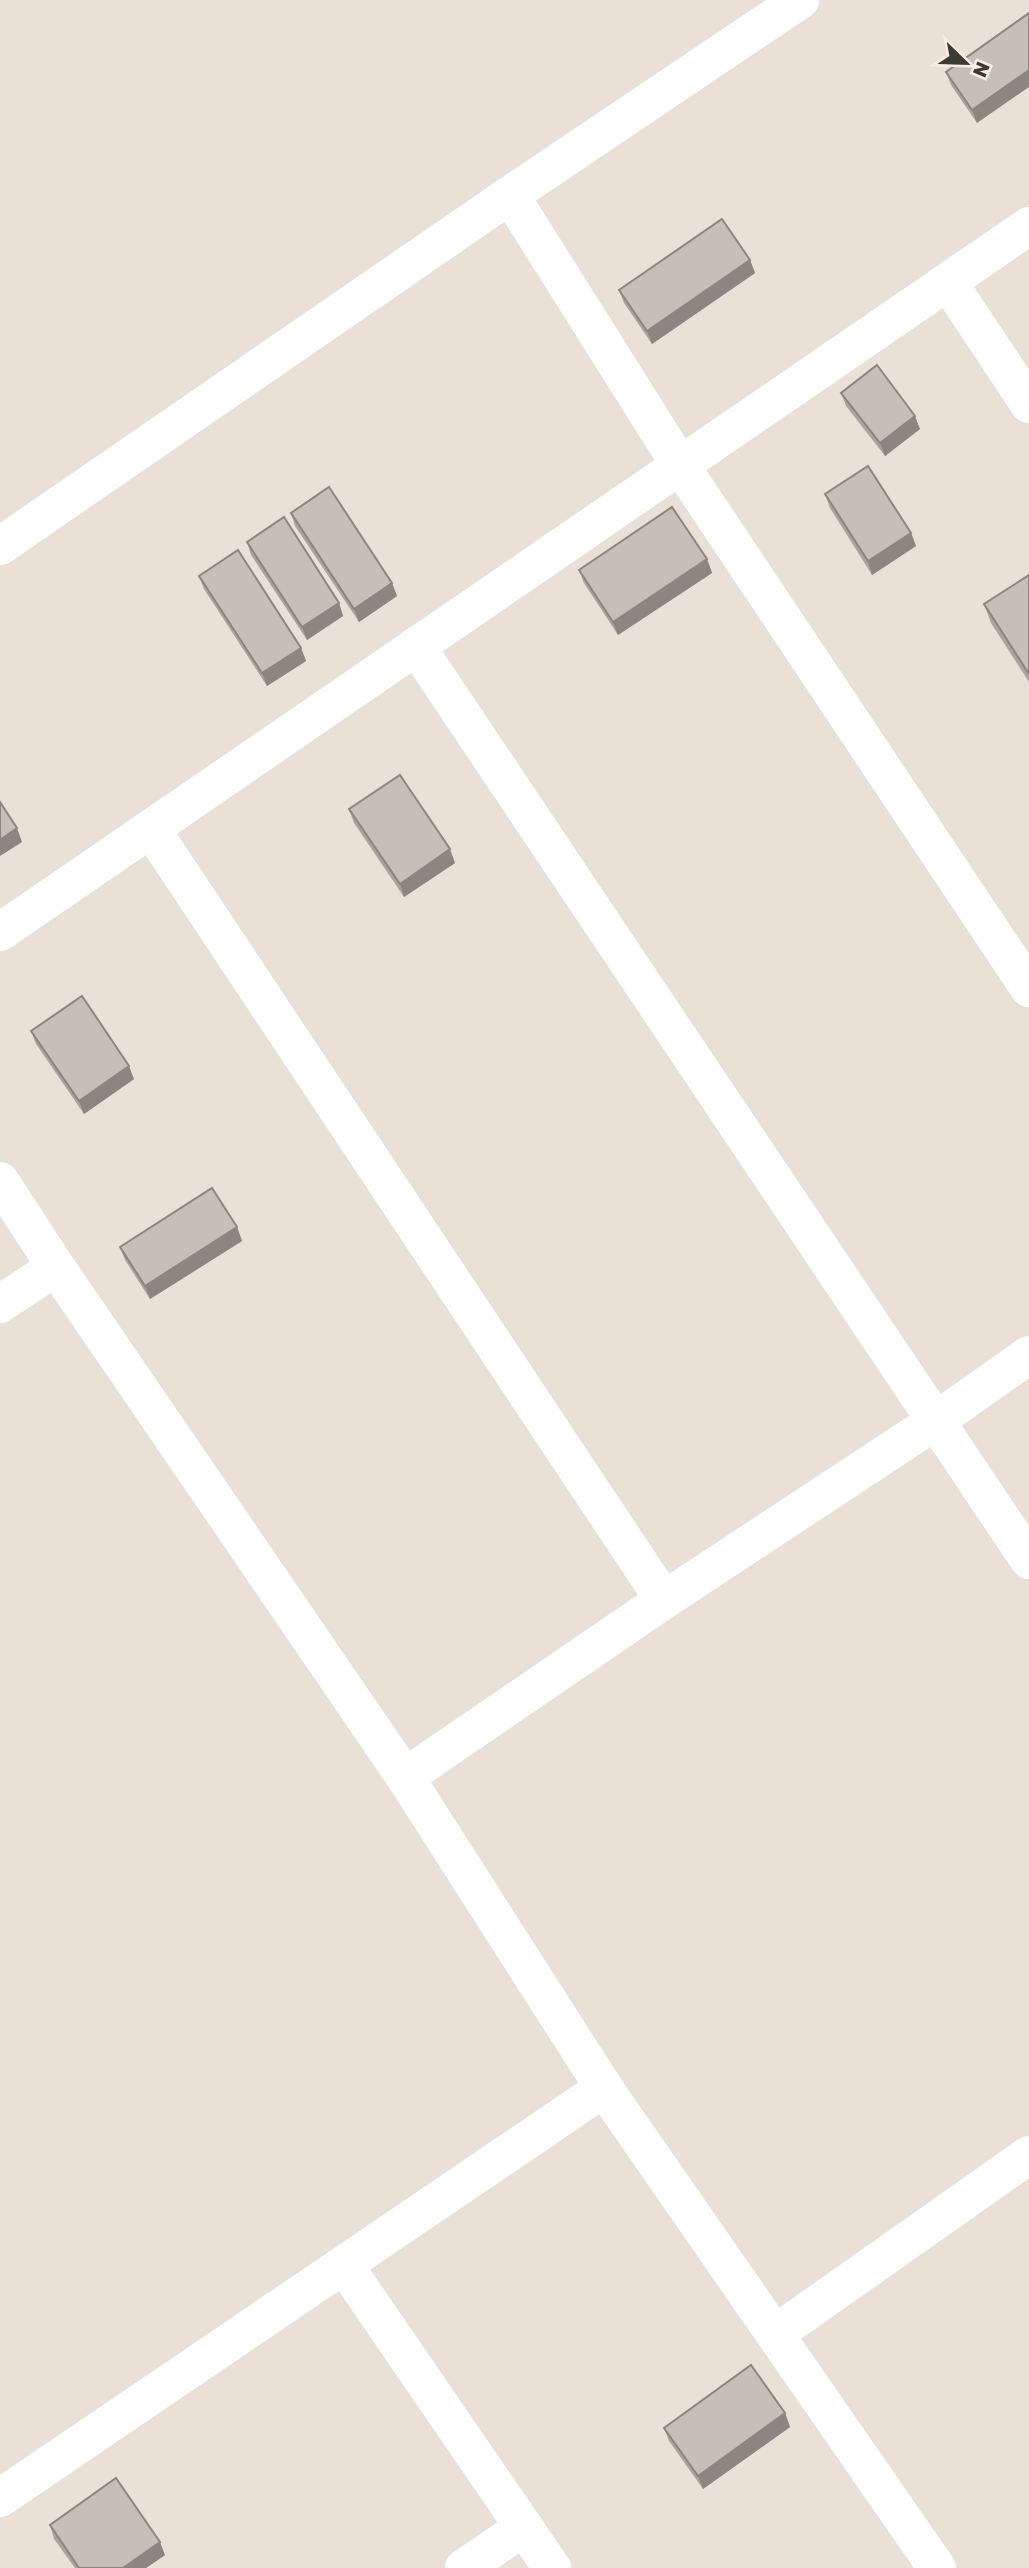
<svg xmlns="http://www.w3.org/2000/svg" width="1029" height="2568" font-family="'Golos Text',sans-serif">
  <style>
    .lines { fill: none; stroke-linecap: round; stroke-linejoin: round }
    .street { stroke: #fff; stroke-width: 38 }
    .wall { fill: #ada39c }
    .shaded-wall { fill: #8d857f }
    .building { fill: #c9beb5; stroke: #8d857f; stroke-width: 2 }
  </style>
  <rect width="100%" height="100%" fill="#ebe0d6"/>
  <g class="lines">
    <g class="street">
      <path d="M 510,195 L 680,465 L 1029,988"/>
      <path d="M 948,282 L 1029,404"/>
      <path d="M 0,546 L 510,195 L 800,0"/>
      <path d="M 416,646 L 1029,1560"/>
      <path d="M 151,829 L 664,1600"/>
      <path d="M 0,932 L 1029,226"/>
      <path d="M 0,1181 L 56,1267 L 405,1777 L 604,2088 L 937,2568"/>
      <path d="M 0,1304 L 56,1267"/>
      <path d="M 405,1777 L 664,1600 L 937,1420 L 1029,1355"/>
      <path d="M 344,2265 L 552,2568"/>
      <path d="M 775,2334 L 1029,2155"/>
      <path d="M 0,2498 L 604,2088"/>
      <path d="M 464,2568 L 524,2527"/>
    </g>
  </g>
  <g class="wall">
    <path d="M 1029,13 L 977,123 L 951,85 L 946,72 Z"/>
    <path d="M 750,260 L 755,273 L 652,344 L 624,303 L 619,290 Z"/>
    <path d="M 841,393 L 920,429 L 885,456 L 846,406 Z"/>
    <path d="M 825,494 L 911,533 L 916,546 L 872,575 L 830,508 Z"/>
    <path d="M 291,513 L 392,583 L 397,596 L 359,622 L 295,526 Z"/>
    <path d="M 247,542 L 339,603 L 343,616 L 307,640 L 251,555 Z"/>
    <path d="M 707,559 L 712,573 L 618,635 L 584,583 L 579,570 Z"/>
    <path d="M 1029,575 L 1029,682 L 991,623 L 984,604 Z"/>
    <path d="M 199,576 L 301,648 L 306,661 L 267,686 L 204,589 Z"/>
    <path d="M 349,809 L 455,863 L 404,897 L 354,823 Z"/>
    <path d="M 31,1031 L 134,1079 L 84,1114 L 36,1044 Z"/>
    <path d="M 237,1227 L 242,1241 L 150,1299 L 125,1260 L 120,1247 Z"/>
    <path d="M 785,2413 L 790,2427 L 703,2489 L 669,2441 L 664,2428 Z"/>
    <path d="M 50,2525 L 165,2555 L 146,2568 L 75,2568 L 54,2539 Z"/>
  </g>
  <g class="shaded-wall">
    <path d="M 1029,70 L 1029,87 L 977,123 L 972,110 Z"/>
    <path d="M 750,260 L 755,273 L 652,344 L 647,331 Z"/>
    <path d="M 915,416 L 920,429 L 885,456 L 880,443 Z"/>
    <path d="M 911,533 L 916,546 L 872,575 L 868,561 Z"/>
    <path d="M 707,559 L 712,573 L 618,635 L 613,622 Z"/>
    <path d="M 392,583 L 397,596 L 359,622 L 354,609 Z"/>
    <path d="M 339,603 L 343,616 L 307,640 L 302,627 Z"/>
    <path d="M 301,648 L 306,661 L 267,686 L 262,673 Z"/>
    <path d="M 17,828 L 22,842 L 0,856 L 0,840 Z"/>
    <path d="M 450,849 L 455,863 L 404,897 L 400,884 Z"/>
    <path d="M 129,1066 L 134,1079 L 84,1114 L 79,1101 Z"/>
    <path d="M 237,1227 L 242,1241 L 150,1299 L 145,1286 Z"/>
    <path d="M 785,2413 L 790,2427 L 703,2489 L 698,2476 Z"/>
    <path d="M 160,2542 L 165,2555 L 146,2568 L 123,2568 Z"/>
  </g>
  <g class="building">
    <path d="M 1029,13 L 1029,70 L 972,110 L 946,72 Z"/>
    <path d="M 722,219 L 750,260 L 647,331 L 619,290 Z"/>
    <path d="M 877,365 L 915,416 L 880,443 L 841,393 Z"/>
    <path d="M 868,466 L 911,533 L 868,561 L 825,494 Z"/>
    <path d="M 329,487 L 392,583 L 354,609 L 291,513 Z"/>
    <path d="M 672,507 L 707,559 L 613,622 L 579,570 Z"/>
    <path d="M 284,517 L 339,603 L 302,627 L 247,542 Z"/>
    <path d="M 238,550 L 301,648 L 262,673 L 199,576 Z"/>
    <path d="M 1029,575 L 1029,674 L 984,604 Z"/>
    <path d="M 400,775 L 450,849 L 400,884 L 349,809 Z"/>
    <path d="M 0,802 L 17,828 L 0,840 Z"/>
    <path d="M 82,996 L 129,1066 L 79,1101 L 31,1031 Z"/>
    <path d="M 212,1188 L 237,1227 L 145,1286 L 120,1247 Z"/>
    <path d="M 751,2365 L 785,2413 L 698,2476 L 664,2428 Z"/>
    <path d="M 116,2478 L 160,2542 L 123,2568 L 79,2568 L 50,2525 Z"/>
  </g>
  <g transform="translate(966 63) rotate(113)" stroke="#f8ede3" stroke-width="5" paint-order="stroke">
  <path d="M0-5L12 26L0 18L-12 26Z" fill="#3d3935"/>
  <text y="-10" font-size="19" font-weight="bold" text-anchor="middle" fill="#3d3935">N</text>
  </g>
</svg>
